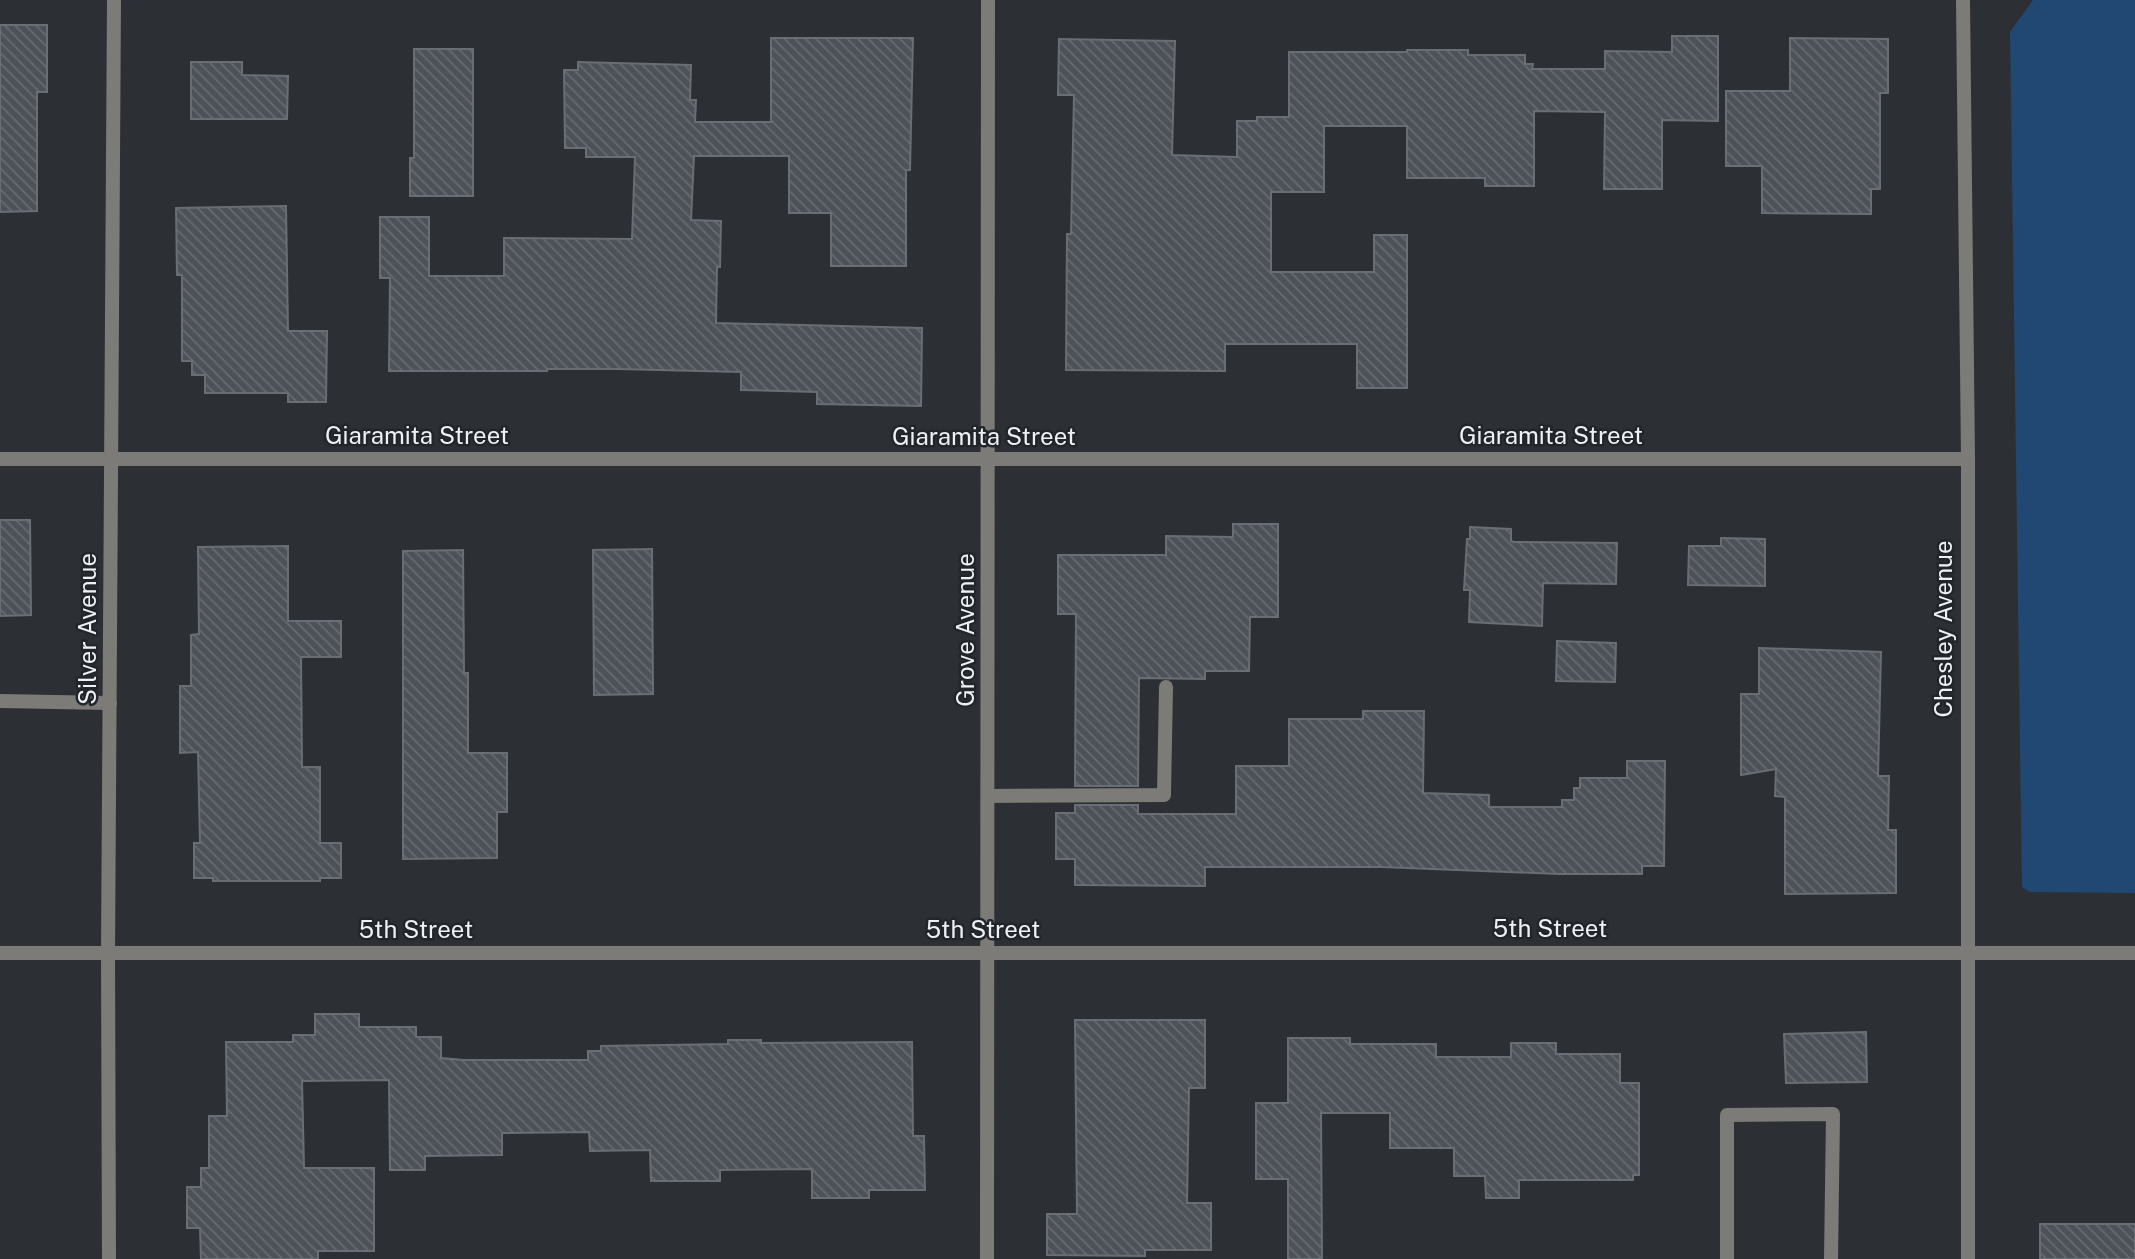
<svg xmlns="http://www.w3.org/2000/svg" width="2135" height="1259" font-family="'Public Sans',sans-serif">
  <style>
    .green { fill: #214872 }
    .building { fill: url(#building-back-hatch); stroke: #696e74; stroke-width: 2 }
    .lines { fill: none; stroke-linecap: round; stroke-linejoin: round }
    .service { stroke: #7d7b78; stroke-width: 14 }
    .minor { stroke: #7d7b78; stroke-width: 14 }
    .labels { text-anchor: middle; stroke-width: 5; stroke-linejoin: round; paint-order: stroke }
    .street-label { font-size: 24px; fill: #eef0f4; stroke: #22262b }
  </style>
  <defs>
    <pattern id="building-back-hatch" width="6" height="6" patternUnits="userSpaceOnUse" patternTransform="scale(1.75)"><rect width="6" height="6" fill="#4d5258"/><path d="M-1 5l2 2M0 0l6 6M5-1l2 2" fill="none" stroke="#676b71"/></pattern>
  </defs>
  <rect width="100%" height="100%" fill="#2c3035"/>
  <path class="green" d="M 2033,0 L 2135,0 L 2135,893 L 2030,892 L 2022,887 L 2010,32 Z"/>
  <g class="building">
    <path d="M 0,25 L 47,25 L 47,92 L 37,92 L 37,211 L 0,212 Z"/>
    <path d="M 1672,36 L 1718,36 L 1718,121 L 1662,120 L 1662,189 L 1604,189 L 1605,112 L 1534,111 L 1534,186 L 1485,186 L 1485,178 L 1407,178 L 1407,126 L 1324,126 L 1324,192 L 1271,192 L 1271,272 L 1374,272 L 1374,235 L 1407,235 L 1407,388 L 1357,388 L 1357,344 L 1225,344 L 1225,371 L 1066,370 L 1067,234 L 1071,234 L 1074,95 L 1058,95 L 1059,39 L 1175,41 L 1172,155 L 1237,157 L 1237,121 L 1257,121 L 1257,117 L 1289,117 L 1289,52 L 1407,52 L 1407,50 L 1468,50 L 1468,55 L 1525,55 L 1525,64 L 1533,64 L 1532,69 L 1605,69 L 1605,51 L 1672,52 Z"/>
    <path d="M 771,38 L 913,38 L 910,170 L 906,170 L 906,266 L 831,266 L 831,213 L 789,213 L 789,156 L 694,156 L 691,220 L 721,221 L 720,267 L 717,267 L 716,323 L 922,328 L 921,406 L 817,404 L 817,392 L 741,390 L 741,372 L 617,369 L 547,369 L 547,371 L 389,371 L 390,278 L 380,278 L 380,217 L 429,217 L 429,276 L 504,276 L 504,238 L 632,239 L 635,157 L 586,157 L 586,148 L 565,148 L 564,70 L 578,70 L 578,62 L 691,65 L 690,100 L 696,100 L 695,122 L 771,122 Z"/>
    <path d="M 1790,38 L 1888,39 L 1888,93 L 1880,93 L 1880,189 L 1871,189 L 1871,214 L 1762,213 L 1762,166 L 1726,166 L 1726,91 L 1790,91 Z"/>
    <path d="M 414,49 L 473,49 L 473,196 L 410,196 L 410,158 L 414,158 Z"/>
    <path d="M 191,62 L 242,62 L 242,75 L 288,76 L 287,119 L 191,119 Z"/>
    <path d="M 286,206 L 288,331 L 327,331 L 326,402 L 288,402 L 288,393 L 205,393 L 205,375 L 192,375 L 192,361 L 182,361 L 182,275 L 177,275 L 176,208 Z"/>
    <path d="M 0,520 L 30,520 L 31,615 L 0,616 Z"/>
    <path d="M 1233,524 L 1278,524 L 1278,617 L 1250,617 L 1249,671 L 1205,671 L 1205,679 L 1139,678 L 1138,786 L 1075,786 L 1076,614 L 1058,614 L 1058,555 L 1166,555 L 1166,536 L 1233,537 Z"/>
    <path d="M 1470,527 L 1511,529 L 1511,541 L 1514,542 L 1617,543 L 1616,584 L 1543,583 L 1542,626 L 1469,622 L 1470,590 L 1464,590 L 1467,539 L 1470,539 Z"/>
    <path d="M 1721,538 L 1765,539 L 1765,586 L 1688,585 L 1689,546 L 1721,546 Z"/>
    <path d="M 288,546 L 288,621 L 341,621 L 341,657 L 301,657 L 302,767 L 320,767 L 320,843 L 341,843 L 341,878 L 320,878 L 320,881 L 213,881 L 213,878 L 194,878 L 194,843 L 200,843 L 198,752 L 180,753 L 180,686 L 191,686 L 191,635 L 199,634 L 198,547 Z"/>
    <path d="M 652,549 L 653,694 L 594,695 L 593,550 Z"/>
    <path d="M 463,550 L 464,673 L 468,673 L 468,753 L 507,753 L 507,812 L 497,812 L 497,858 L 403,859 L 403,551 Z"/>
    <path d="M 1557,641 L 1616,643 L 1615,682 L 1556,681 Z"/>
    <path d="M 1759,648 L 1881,652 L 1878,776 L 1889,776 L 1888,830 L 1896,830 L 1896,893 L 1785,894 L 1785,797 L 1775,796 L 1776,769 L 1741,775 L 1741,694 L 1759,694 Z"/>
    <path d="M 1363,711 L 1424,711 L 1423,793 L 1489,795 L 1489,807 L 1562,807 L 1562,800 L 1574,800 L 1574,788 L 1580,788 L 1580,778 L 1627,778 L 1627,761 L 1665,761 L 1664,866 L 1642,866 L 1642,874 L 1559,874 L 1382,867 L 1205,867 L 1205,886 L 1075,885 L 1075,859 L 1056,859 L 1056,813 L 1075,813 L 1075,805 L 1138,805 L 1138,814 L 1236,814 L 1236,766 L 1289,766 L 1289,719 L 1363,719 Z"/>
    <path d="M 315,1014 L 359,1014 L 359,1027 L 416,1027 L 416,1037 L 441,1037 L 441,1058 L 464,1060 L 588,1060 L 588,1051 L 601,1051 L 601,1046 L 728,1044 L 728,1040 L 761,1040 L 761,1043 L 912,1042 L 913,1136 L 924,1136 L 925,1190 L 869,1190 L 869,1198 L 812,1198 L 812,1169 L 720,1170 L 720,1181 L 651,1181 L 650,1150 L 590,1151 L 589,1132 L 502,1133 L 502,1155 L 425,1156 L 425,1170 L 390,1170 L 389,1080 L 302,1081 L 304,1168 L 374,1168 L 374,1251 L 318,1251 L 318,1259 L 201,1259 L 200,1228 L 187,1228 L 187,1187 L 201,1187 L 201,1168 L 209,1168 L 209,1116 L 227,1116 L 226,1042 L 293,1042 L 293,1035 L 315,1035 Z"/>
    <path d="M 1075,1020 L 1205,1020 L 1205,1088 L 1189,1088 L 1187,1203 L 1211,1203 L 1211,1250 L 1145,1250 L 1145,1256 L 1047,1255 L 1047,1214 L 1077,1214 Z"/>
    <path d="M 1866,1032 L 1867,1082 L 1786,1083 L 1784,1034 Z"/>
    <path d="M 1288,1038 L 1350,1038 L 1350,1044 L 1436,1044 L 1436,1057 L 1511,1057 L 1511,1043 L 1556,1043 L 1556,1054 L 1620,1054 L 1620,1083 L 1639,1083 L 1639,1175 L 1633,1175 L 1633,1180 L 1519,1180 L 1519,1198 L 1486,1198 L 1485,1176 L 1454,1176 L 1454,1148 L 1390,1148 L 1390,1113 L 1321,1113 L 1322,1259 L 1288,1259 L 1288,1179 L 1256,1179 L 1256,1103 L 1288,1103 Z"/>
    <rect x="2040" y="1224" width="95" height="35"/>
  </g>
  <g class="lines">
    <g class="service">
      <path d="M 0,701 L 110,703"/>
      <path d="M 988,796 L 1164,795 L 1166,687"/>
      <path d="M 1727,1259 L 1727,1115 L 1833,1114 L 1831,1259"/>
    </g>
    <g class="minor">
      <path d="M 1963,0 L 1968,459 L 1968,1259"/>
      <path d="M 0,459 L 1968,459"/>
      <path d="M 0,953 L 2135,953"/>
      <path d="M 109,1259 L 108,953 L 114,0"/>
      <path d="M 987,1259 L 988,0"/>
    </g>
  </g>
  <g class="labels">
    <g class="street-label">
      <text x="417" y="444">Giaramita Street</text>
      <text x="1551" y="444">Giaramita Street</text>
      <text x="984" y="445">Giaramita Street</text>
      <text transform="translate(88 629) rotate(-90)" y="8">Silver Avenue</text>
      <text transform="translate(1944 629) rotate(-90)" y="8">Chesley Avenue</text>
      <text transform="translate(966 630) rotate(-90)" y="8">Grove Avenue</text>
      <text x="1550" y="937">5th Street</text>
      <text x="416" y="938">5th Street</text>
      <text x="983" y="938">5th Street</text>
    </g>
  </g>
</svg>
